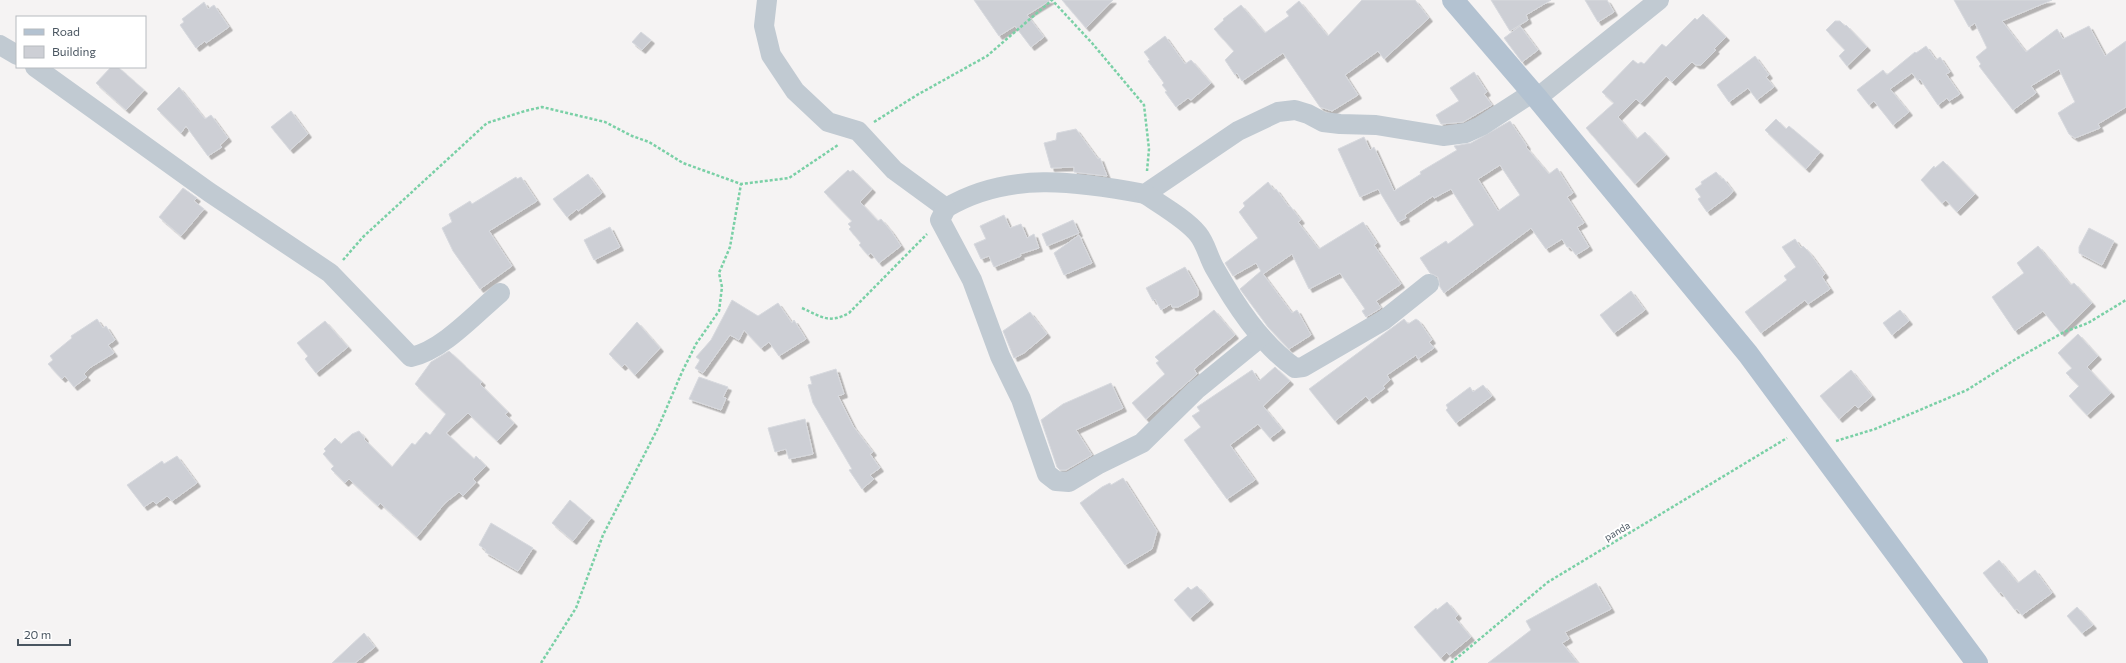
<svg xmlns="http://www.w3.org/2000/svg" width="2126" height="663" font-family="Commissioner,sans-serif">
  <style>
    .building { fill: #cdcfd5; stroke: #d7d9de; fill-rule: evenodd; filter: url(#shadow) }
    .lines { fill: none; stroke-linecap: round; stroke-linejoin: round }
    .path { stroke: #7ad0a6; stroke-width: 2.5; stroke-dasharray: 3 2; stroke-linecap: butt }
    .minor { stroke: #c1cad2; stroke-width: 20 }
    .primary { stroke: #b3c2d1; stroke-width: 22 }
    .labels { text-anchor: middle; stroke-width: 4; stroke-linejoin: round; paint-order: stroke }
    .street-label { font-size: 10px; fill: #4a5661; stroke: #fff }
  </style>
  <defs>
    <filter id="shadow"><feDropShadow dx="3.5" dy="3.5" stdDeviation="0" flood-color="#0004"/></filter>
  </defs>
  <rect width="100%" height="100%" fill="#f5f3f3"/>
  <g class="building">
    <path d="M 974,0 L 1051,0 L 1027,15 L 1044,37 L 1031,47 L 1015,26 L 999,36 Z"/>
    <path d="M 1062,0 L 1113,0 L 1086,28 Z"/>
    <path d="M 1362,0 L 1415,0 L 1429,18 L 1384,59 L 1378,51 L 1345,75 L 1358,95 L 1332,111 L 1320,107 L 1283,53 L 1242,81 L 1237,73 L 1235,75 L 1225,60 L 1234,51 L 1214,29 L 1224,20 L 1223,19 L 1241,5 L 1265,33 L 1289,16 L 1286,12 L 1299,1 L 1328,36 Z"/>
    <path d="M 1491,0 L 1551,0 L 1526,15 L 1528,20 L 1510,31 Z"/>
    <path d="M 1585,0 L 1607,0 L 1614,12 L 1598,22 Z"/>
    <path d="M 1954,0 L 2052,0 L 2002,21 L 2026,52 L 2057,29 L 2063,39 L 2089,26 L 2105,56 L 2126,41 L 2126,107 L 2098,124 L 2100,128 L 2075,138 L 2069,134 L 2058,113 L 2075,102 L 2059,69 L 2031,86 L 2036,93 L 2013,110 L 1979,66 L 1981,64 L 1976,57 L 1987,48 L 1975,23 L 1969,27 Z"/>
    <path d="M 204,2 L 208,9 L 214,5 L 229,27 L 206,43 L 205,41 L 196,48 L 180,25 L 184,22 L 182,19 Z"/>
    <path d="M 1703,14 L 1726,37 L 1714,49 L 1716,50 L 1701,65 L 1696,65 L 1692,62 L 1672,82 L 1666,76 L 1641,103 L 1636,99 L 1618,117 L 1637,139 L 1645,132 L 1666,155 L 1635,184 L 1586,128 L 1614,103 L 1602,92 L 1633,60 L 1638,64 L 1641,62 L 1644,64 L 1662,44 L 1666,47 L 1695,18 L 1697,20 Z"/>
    <path d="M 1835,21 L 1840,21 L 1845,26 L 1846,25 L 1867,47 L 1847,66 L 1839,56 L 1845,50 L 1826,30 Z"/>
    <path d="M 1520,26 L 1538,50 L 1522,62 L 1504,38 Z"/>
    <path d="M 641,32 L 651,40 L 642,50 L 632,42 Z"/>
    <path d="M 1165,36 L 1185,64 L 1191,60 L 1211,83 L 1191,100 L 1188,98 L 1176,107 L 1165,92 L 1167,91 L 1162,85 L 1164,83 L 1148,61 L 1150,60 L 1144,52 Z"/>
    <path d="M 1926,46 L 1936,60 L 1940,57 L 1950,72 L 1946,74 L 1960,94 L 1949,101 L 1947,98 L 1938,105 L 1920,79 L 1918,81 L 1912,73 L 1890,89 L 1909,112 L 1893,125 L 1874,101 L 1869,105 L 1857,90 L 1883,70 L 1887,75 L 1915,52 L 1916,53 Z"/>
    <path d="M 1755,56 L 1769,75 L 1766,77 L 1774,87 L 1757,100 L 1748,88 L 1729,102 L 1717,85 Z"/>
    <path d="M 111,67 L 118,67 L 144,90 L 126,110 L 96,83 Z"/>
    <path d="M 1474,72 L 1487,92 L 1484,94 L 1492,105 L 1463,122 L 1441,124 L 1436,115 L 1459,101 L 1450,88 Z"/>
    <path d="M 179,87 L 205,119 L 211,115 L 228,138 L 220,145 L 222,147 L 208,156 L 186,126 L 181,133 L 157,109 Z"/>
    <path d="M 291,111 L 308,134 L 290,150 L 271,127 Z"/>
    <path d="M 1776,119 L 1786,129 L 1789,126 L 1820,152 L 1806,169 L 1765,130 Z"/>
    <path d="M 1510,121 L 1527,146 L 1526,147 L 1549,174 L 1557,168 L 1573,193 L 1567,197 L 1584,223 L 1577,227 L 1589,247 L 1576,255 L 1570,247 L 1567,247 L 1562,239 L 1546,249 L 1531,228 L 1444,293 L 1440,287 L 1438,277 L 1430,273 L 1420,258 L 1446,241 L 1448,244 L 1474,225 L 1451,189 L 1434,198 L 1433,196 L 1405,215 L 1406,218 L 1398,222 L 1378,189 L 1360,197 L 1338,149 L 1364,137 L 1370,150 L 1374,147 L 1394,191 L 1421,174 L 1420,172 L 1457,150 L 1454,146 L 1471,143 ZM 1500,165 L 1520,195 L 1498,211 L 1478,179 Z"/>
    <path d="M 1076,129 L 1098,159 L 1100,158 L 1107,176 L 1074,172 L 1074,167 L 1051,168 L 1044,143 L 1056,140 L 1057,133 Z"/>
    <path d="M 1943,161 L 1975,194 L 1957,212 L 1946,200 L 1942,203 L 1921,180 L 1934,166 L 1935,168 Z"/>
    <path d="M 848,170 L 850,172 L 853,170 L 872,189 L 860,202 L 878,221 L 881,219 L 891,231 L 901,246 L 879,263 L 871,253 L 868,255 L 859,245 L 861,243 L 849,229 L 851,227 L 848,224 L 852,221 L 824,192 Z"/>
    <path d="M 1716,172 L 1722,179 L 1723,178 L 1733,191 L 1730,195 L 1707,212 L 1698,199 L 1701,197 L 1695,189 L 1702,184 L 1701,182 Z"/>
    <path d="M 588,174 L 602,193 L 578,211 L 577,209 L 567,217 L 553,199 Z"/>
    <path d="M 516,177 L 517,179 L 521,177 L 537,201 L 489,231 L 512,266 L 480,289 L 453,251 L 442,228 L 452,222 L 449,214 L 470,201 L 472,204 Z"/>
    <path d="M 1268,182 L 1274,190 L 1276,189 L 1289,207 L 1290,206 L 1301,220 L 1298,222 L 1319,249 L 1363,222 L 1377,243 L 1374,245 L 1401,284 L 1376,301 L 1381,308 L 1366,317 L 1362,311 L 1365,309 L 1340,273 L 1309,289 L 1292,254 L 1263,274 L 1292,313 L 1297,310 L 1311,335 L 1289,349 L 1268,327 L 1240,289 L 1261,271 L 1256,263 L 1233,276 L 1225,263 L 1258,238 L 1239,212 L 1245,206 L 1243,203 Z"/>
    <path d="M 183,188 L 197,198 L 194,201 L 204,209 L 181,236 L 159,217 Z"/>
    <path d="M 1004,215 L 1010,228 L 1021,224 L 1027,238 L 1034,234 L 1039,248 L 1020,254 L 1021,256 L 994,267 L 989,256 L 981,259 L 974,244 L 986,239 L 980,226 Z"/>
    <path d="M 1073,220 L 1079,233 L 1047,246 L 1042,234 Z"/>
    <path d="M 610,227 L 620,247 L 594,260 L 584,240 Z"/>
    <path d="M 2089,228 L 2114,241 L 2102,265 L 2079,253 L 2079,247 Z"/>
    <path d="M 1079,235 L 1092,263 L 1064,275 L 1054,253 Z"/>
    <path d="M 1795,239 L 1801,248 L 1803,246 L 1809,252 L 1825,274 L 1822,277 L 1830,289 L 1808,304 L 1805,300 L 1761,333 L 1745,312 L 1787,280 L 1784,276 L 1796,267 L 1782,247 Z"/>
    <path d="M 2038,246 L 2071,285 L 2074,283 L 2092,303 L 2061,333 L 2043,311 L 2015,331 L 1992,297 L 2024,273 L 2017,263 Z"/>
    <path d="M 1185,267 L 1198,290 L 1198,296 L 1178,307 L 1172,307 L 1171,304 L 1161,310 L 1155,299 L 1153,301 L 1146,288 Z"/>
    <path d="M 1631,291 L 1645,310 L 1614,333 L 1600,315 Z"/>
    <path d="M 732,300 L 758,316 L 778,303 L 792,323 L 794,320 L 806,339 L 779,356 L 769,342 L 761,348 L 744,330 L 739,340 L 730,335 L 703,373 L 695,368 L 700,360 L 696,357 L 711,340 Z"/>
    <path d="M 1214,310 L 1235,335 L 1194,369 L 1197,374 L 1146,419 L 1132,403 L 1165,374 L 1156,363 L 1159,361 L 1155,357 Z"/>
    <path d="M 1900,310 L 1909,321 L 1892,335 L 1883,323 Z"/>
    <path d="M 1030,312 L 1047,334 L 1024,353 L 1014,358 L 1003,331 Z"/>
    <path d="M 97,319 L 103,328 L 106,326 L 115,340 L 108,345 L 114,353 L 91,367 L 84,374 L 87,377 L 74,387 L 65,376 L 62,379 L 59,376 L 48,364 L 53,360 L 50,356 L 72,338 L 71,336 Z"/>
    <path d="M 1404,319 L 1408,324 L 1416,319 L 1419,321 L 1432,340 L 1429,342 L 1434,348 L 1418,359 L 1416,355 L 1387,375 L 1390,380 L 1383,386 L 1385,388 L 1369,400 L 1366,396 L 1335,421 L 1309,389 Z"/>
    <path d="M 325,321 L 348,347 L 316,373 L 305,359 L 308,356 L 297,343 Z"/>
    <path d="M 637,322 L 660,348 L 635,375 L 625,364 L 622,367 L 609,354 Z"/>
    <path d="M 2078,334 L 2098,356 L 2087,367 L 2111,393 L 2087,415 L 2069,396 L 2079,386 L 2066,373 L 2072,368 L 2058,353 Z"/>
    <path d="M 449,351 L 482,382 L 480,384 L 508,412 L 505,414 L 514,423 L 497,441 L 468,413 L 446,433 L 474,459 L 476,456 L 486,466 L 473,479 L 476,482 L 463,496 L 459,492 L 445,503 L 417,537 L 380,503 L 378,506 L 349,479 L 345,483 L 331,469 L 334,466 L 323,454 L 326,451 L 324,449 L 335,438 L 341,444 L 352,434 L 359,431 L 365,438 L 364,439 L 392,467 L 412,443 L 415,445 L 426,432 L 430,435 L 446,414 L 415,384 L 431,362 Z"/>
    <path d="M 1275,367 L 1290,381 L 1263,406 L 1282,429 L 1270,438 L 1258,424 L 1230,445 L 1255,480 L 1227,499 L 1184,440 L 1201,427 L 1192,416 L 1200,411 L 1197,407 L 1252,370 L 1259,381 Z"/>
    <path d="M 836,369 L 844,394 L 838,396 L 853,426 L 873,452 L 870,454 L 880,468 L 870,475 L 874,479 L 862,489 L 849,470 L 852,469 L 813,403 L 808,385 L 812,384 L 810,377 Z"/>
    <path d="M 1851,370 L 1872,396 L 1858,408 L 1855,405 L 1839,419 L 1820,396 Z"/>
    <path d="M 699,377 L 728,387 L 723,397 L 726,398 L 721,410 L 689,399 Z"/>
    <path d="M 1111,383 L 1123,408 L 1076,430 L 1092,455 L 1066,470 L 1060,470 L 1057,467 L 1041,420 L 1063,404 Z"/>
    <path d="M 1483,385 L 1492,396 L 1456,423 L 1446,410 L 1448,408 L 1446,405 L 1470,387 L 1473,392 Z"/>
    <path d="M 805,419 L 813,454 L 789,459 L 786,449 L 775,452 L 768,428 Z"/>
    <path d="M 177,456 L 197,483 L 172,501 L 167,496 L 156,504 L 153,501 L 144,507 L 127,485 L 162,461 L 164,464 Z"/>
    <path d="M 1123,478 L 1157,531 L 1152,549 L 1125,565 L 1080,503 L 1102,487 L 1110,483 L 1111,485 Z"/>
    <path d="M 570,500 L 591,518 L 573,541 L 552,523 Z"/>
    <path d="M 491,523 L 533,548 L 518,571 L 485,552 L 486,550 L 479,545 Z"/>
    <path d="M 1999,560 L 2018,583 L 2035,570 L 2052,593 L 2022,615 L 2017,609 L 2015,610 L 2001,592 L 1999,593 L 1983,573 Z"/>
    <path d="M 1596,583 L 1611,609 L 1565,632 L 1569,639 L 1562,643 L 1578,663 L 1488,663 L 1531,630 L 1526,621 Z"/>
    <path d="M 1197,586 L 1210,601 L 1190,618 L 1174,600 L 1188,587 L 1191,590 Z"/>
    <path d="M 1447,602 L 1458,615 L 1455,618 L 1471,637 L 1449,655 L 1447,652 L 1441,658 L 1414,627 L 1436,608 L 1437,610 Z"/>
    <path d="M 2077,607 L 2093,625 L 2082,633 L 2067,616 Z"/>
    <path d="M 364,633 L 375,647 L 355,663 L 332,663 Z"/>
  </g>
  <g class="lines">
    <g class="path">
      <path d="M 874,122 L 917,95 L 987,56 L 1052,0 L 1092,43 L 1144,105 L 1149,149 L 1147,171"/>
      <path d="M 343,260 L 363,237 L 487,123 L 525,111 L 542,107 L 605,122 L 632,136 L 649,142 L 683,163 L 741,184 L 789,178 L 838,145"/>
      <path d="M 802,308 C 822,317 829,324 849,313 L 927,234"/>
      <path d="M 1836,441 L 1875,429 L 1967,390 L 2016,359 L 2064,332 L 2088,323 L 2126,300"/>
      <path d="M 541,663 L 576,608 L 603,535 L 658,428 L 682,372 L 696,344 L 719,311 L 722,287 L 719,273 L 730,247 L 741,184"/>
      <path d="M 1451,663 L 1548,582 L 1787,438"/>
    </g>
    <g class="minor">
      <path d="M 767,0 L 764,26 L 771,55 L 795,91 L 828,122 L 858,131 L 894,170 L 946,208 C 1008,171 1077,181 1145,194 L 1238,131 L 1278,112 L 1295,110 L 1308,114 L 1323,122 L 1340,124 L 1376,125 L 1443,136 L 1466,133 L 1481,126 L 1532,93"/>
      <path d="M 0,45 L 17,55"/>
      <path d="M 35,67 L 209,192 L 330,273 L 411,357 C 443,350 475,314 500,293"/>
      <path d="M 1537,98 L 1659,0"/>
      <path d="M 1145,194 C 1161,205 1186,219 1198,234 C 1206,244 1208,256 1214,267 C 1235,304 1260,343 1295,368 L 1303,367 L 1384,320 L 1429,284"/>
      <path d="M 946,208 L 940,220 L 972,280 L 1000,356 L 1021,399 L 1047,474 L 1056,481 L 1069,482 L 1099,464 L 1142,443 L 1196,390 L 1261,337"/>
    </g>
    <path class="primary" d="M 1453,0 L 1537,98 L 1748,354 L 1977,663"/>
  </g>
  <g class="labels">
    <g class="street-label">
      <text transform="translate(1617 531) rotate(-31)" y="4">panda</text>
    </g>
  </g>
  <rect x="16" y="16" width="130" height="52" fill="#ffffff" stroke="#b7bbc0"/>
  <rect x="24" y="29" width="20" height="6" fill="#b3c2d1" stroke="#b7bbc0"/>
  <text x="52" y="36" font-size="12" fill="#4a5661">Road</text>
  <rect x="24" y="46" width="20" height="12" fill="#cdcfd5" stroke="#b7bbc0"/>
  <text x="52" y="56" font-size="12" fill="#4a5661">Building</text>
  <path d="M18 639v6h52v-6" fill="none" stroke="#4a5661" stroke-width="2"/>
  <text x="24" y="639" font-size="12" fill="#4a5661" stroke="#ffffff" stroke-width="3" paint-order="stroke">20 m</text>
</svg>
